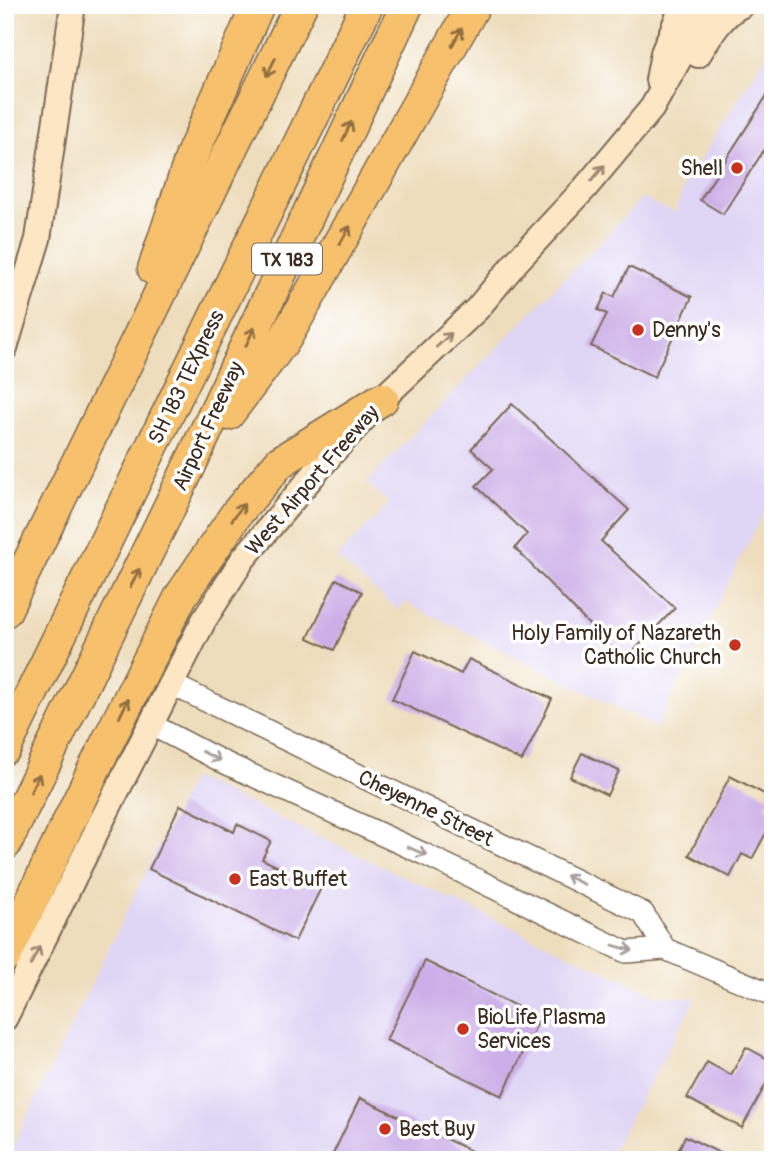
<svg xmlns="http://www.w3.org/2000/svg" width="778" height="1165" font-family="Pangolin,sans-serif">
  <style>
    .built { fill: #dfd5f5 }
    .building { fill: #ccaee8 }
    .lines { fill: none; stroke-linecap: round; stroke-linejoin: round }
    .tertiary-casing { stroke: #7a6955; stroke-width: 24 }
    .secondary-casing { stroke: #7a6955; stroke-width: 28 }
    .motorway-casing { stroke: #7a6955; stroke-width: 35 }
    .tertiary { stroke: #fff; stroke-width: 21 }
    .secondary { stroke: #fce6c4; stroke-width: 24 }
    .motorway { stroke: #f7c06c; stroke-width: 32 }
    .oneway { stroke: #906e41 }
    .oneway2 { stroke: #9c8871 }
    .oneway3 { stroke: #a79f9a }
    .poi-dot { fill: #c8321e; stroke: #fff; stroke-width: 2.5 }
    .labels { text-anchor: middle; stroke-width: 7; stroke-linejoin: round; paint-order: stroke }
    .shield { fill: #fff; stroke: #766a62; stroke-width: 2 }
    .shield-label { font-size: 19px; font-weight: bold; fill: #3b2a1e }
    .poi-label { font-size: 21px; fill: #3b2a1e; stroke: #fff; text-anchor: start }
    .street-label { font-size: 21px; fill: #3b2a1e; stroke: #fff }
  </style>
  <rect width="100%" height="100%" fill="#fff"/>
  <filter id="ink" filterUnits="userSpaceOnUse"><feTurbulence type="fractalNoise" baseFrequency=".0143" numOctaves="2"/><feDisplacementMap in="SourceGraphic" scale="14" xChannelSelector="R" yChannelSelector="G"/><feConvolveMatrix kernelMatrix="1 2 1 2 8 2 1 2 1" color-interpolation-filters="sRGB"/></filter>
  <filter id="wash" filterUnits="userSpaceOnUse"><feTurbulence type="fractalNoise" baseFrequency=".00686" numOctaves="4" result="noise"/><feDisplacementMap in="SourceGraphic" scale="28" xChannelSelector="R" yChannelSelector="G"/><feGaussianBlur stdDeviation="1.57" result="paint"/><feColorMatrix in="noise" values="0 0 0 0 0 0 0 0 0 0 0 0 0 0 0 0 0 1.4 0 .05"/><feComposite in="paint" operator="in"/></filter>
  <g filter="url(#wash)">
    <rect width="100%" height="100%" fill="#eeddbc"/>
    <g class="built">
      <path d="M 5,5 L 17,5 L 5,85 Z"/>
      <path d="M 773,44 L 773,493 L 657,727 L 405,602 L 398,610 L 336,558 L 389,504 L 367,482 L 642,198 L 675,213 L 683,187 Z"/>
      <path d="M 192,777 L 655,995 L 696,998 L 607,1160 L 6,1160 Z"/>
    </g>
    <g id="blocks">
      <g class="building">
        <path d="M 773,86 L 773,136 L 723,214 L 700,200 Z"/>
        <path d="M 629,267 L 692,297 L 654,377 L 591,346 L 607,314 L 598,310 L 606,293 L 614,297 Z"/>
        <path d="M 512,404 L 629,510 L 601,541 L 675,608 L 624,661 L 515,548 L 527,534 L 476,486 L 493,469 L 471,449 Z"/>
        <path d="M 336,579 L 362,592 L 334,650 L 308,638 Z"/>
        <path d="M 415,651 L 461,674 L 469,659 L 552,699 L 522,761 L 392,699 Z"/>
        <path d="M 582,753 L 619,771 L 607,795 L 570,777 Z"/>
        <path d="M 730,776 L 770,797 L 765,806 L 773,810 L 773,820 L 752,859 L 742,854 L 730,877 L 689,855 Z"/>
        <path d="M 180,805 L 234,832 L 237,824 L 271,841 L 262,859 L 321,888 L 295,941 L 149,869 Z"/>
        <path d="M 425,961 L 540,1018 L 502,1096 L 386,1040 Z"/>
        <path d="M 746,1047 L 773,1062 L 773,1071 L 742,1128 L 687,1098 L 707,1062 L 731,1075 Z"/>
        <path d="M 360,1098 L 490,1160 L 330,1160 Z"/>
        <path d="M 685,1136 L 734,1160 L 674,1160 Z"/>
      </g>
    </g>
  </g>
  <g filter="url(#ink)">
    <use href="#blocks" fill-opacity="0" stroke="#7a6955" stroke-width="2"/>
    <g class="lines">
      <defs>
        <g id="tertiary">
          <path d="M 171,684 L 643,913 L 665,949"/>
          <path d="M 150,724 L 221,761 L 424,854 L 626,952 L 665,949 L 773,995"/>
        </g>
        <g id="secondary">
          <path d="M 698,55 C 709,38 723,13 742,5"/>
          <path d="M 658,80 L 663,53 L 683,5"/>
          <path d="M 5,348 L 38,239 L 73,5"/>
          <path d="M 5,1018 L 101,822 L 204,620 L 243,559 L 331,454 L 382,399 L 477,309 L 517,261 L 585,188 L 652,108 L 709,5"/>
        </g>
        <g id="motorway">
          <path d="M 154,269 L 192,155 L 258,5"/>
          <path d="M 228,414 L 286,337 L 474,5"/>
          <path d="M 5,611 L 301,5"/>
          <path d="M 5,748 L 367,5"/>
          <path d="M 5,844 L 190,465 L 407,5"/>
          <path d="M 5,956 L 94,769 L 181,596 L 237,513 L 280,462 L 382,399"/>
        </g>
      </defs>
      <use href="#tertiary" class="tertiary-casing"/>
      <use href="#secondary" class="secondary-casing"/>
      <use href="#motorway" class="motorway-casing"/>
      <use href="#tertiary" class="tertiary"/>
      <use href="#secondary" class="secondary"/>
      <use href="#motorway" class="motorway"/>
    </g>
    <defs><path id="oneway-shaft" d="M-6 0H5M1.5-3L5.5 0L1.5 3" fill="none" stroke-width="1.6" stroke-linecap="round" stroke-linejoin="round" transform="scale(1.75)"/></defs>
    <g class="oneway">
      <use href="#oneway-shaft" transform="translate(457 37) rotate(-61)"/>
      <use href="#oneway-shaft" transform="translate(271 67) rotate(116)"/>
      <use href="#oneway-shaft" transform="translate(347 131) rotate(-65)"/>
      <use href="#oneway-shaft" transform="translate(345 235) rotate(-60)"/>
      <use href="#oneway-shaft" transform="translate(250 337) rotate(-65)"/>
      <use href="#oneway-shaft" transform="translate(238 512) rotate(-53)"/>
      <use href="#oneway-shaft" transform="translate(135 578) rotate(-64)"/>
      <use href="#oneway-shaft" transform="translate(124 708) rotate(-64)"/>
      <use href="#oneway-shaft" transform="translate(35 783) rotate(-64)"/>
    </g>
    <g class="oneway2">
      <use href="#oneway-shaft" transform="translate(598 173) rotate(-50)"/>
      <use href="#oneway-shaft" transform="translate(444 340) rotate(-43)"/>
      <use href="#oneway-shaft" transform="translate(35 956) rotate(-64)"/>
    </g>
    <g class="oneway3">
      <use href="#oneway-shaft" transform="translate(211 756) rotate(27)"/>
      <use href="#oneway-shaft" transform="translate(417 851) rotate(23)"/>
      <use href="#oneway-shaft" transform="translate(575 880) rotate(-154)"/>
      <use href="#oneway-shaft" transform="translate(623 948) rotate(16)"/>
    </g>
  </g>
  <g class="poi-dot">
    <circle cx="737" cy="168" r="7"/>
    <circle cx="638" cy="330" r="7"/>
    <circle cx="735" cy="645" r="7"/>
    <circle cx="235" cy="879" r="7"/>
    <circle cx="463" cy="1029" r="7"/>
    <circle cx="385" cy="1129" r="7"/>
  </g>
  <g class="labels">
    <rect class="shield" x="252" y="243.5" width="70" height="31" rx="5"/>
    <g class="shield-label">
      <text x="287" y="266">TX 183</text>
    </g>
    <g class="poi-label">
      <text x="723" y="175" text-anchor="end">Shell</text>
      <text x="652" y="337">Denny's</text>
      <text x="721" y="640" text-anchor="end">Holy Family of Nazareth<tspan x="721" dy="24">Catholic Church</tspan></text>
      <text x="249" y="886">East Buffet</text>
      <text x="477" y="1024">BioLife Plasma<tspan x="477" dy="24">Services</tspan></text>
      <text x="399" y="1136">Best Buy</text>
    </g>
    <g class="street-label">
      <text transform="translate(186 377) rotate(-64)" y="7">SH 183 TEXpress</text>
      <text transform="translate(208 426) rotate(-65)" y="7">Airport Freeway</text>
      <text transform="translate(312 480) rotate(-49)" y="7">West Airport Freeway</text>
      <text transform="translate(426 808) rotate(26)" y="7">Cheyenne Street</text>
    </g>
  </g>
  <rect width="778" height="1165" fill="none" stroke="#fff" stroke-width="28"/>
</svg>
